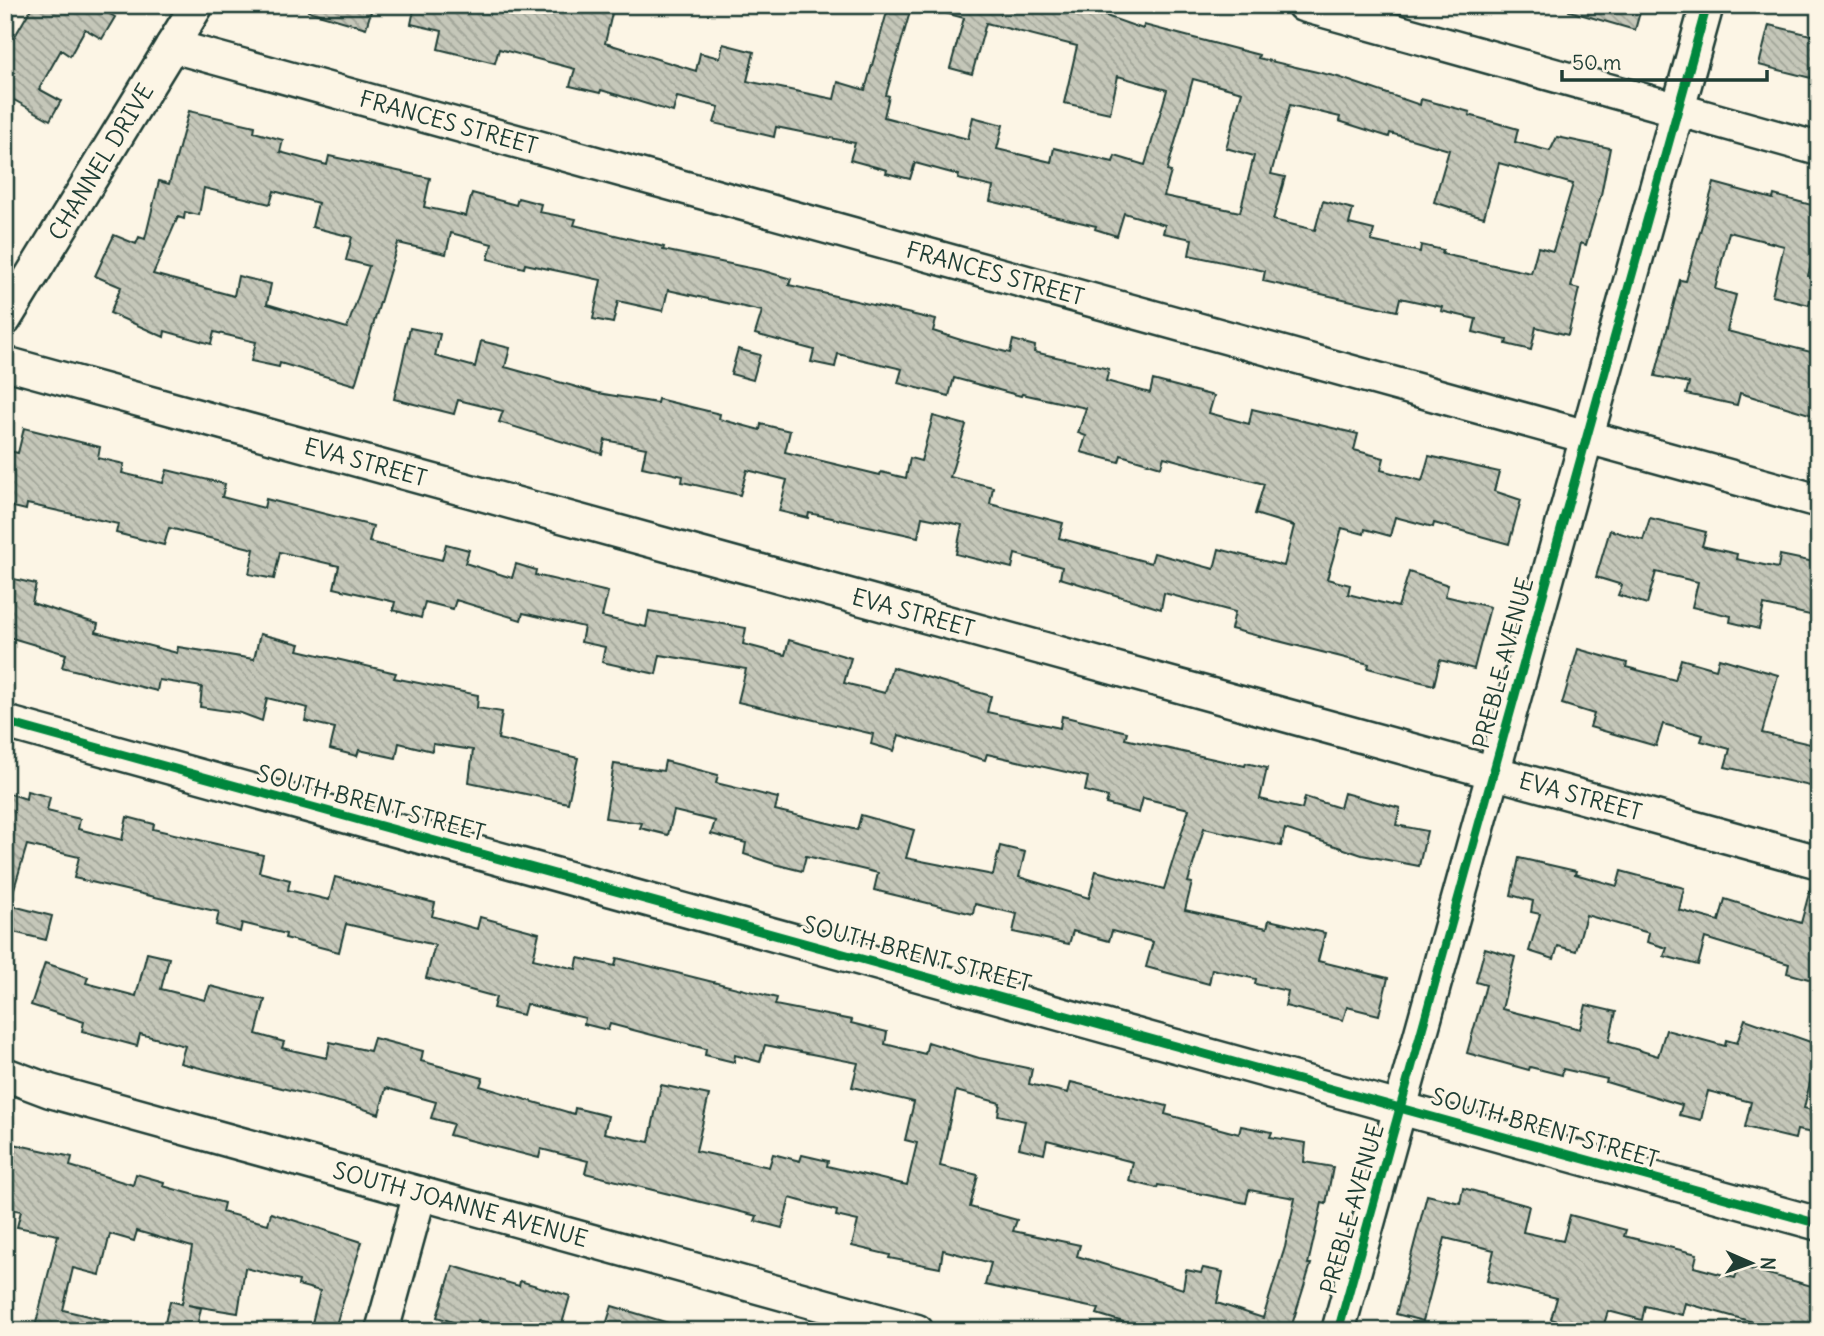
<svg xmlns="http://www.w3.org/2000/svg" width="1824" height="1336" font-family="Delius,sans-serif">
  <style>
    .building { fill: url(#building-back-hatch); stroke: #1f3d34; stroke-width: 2; fill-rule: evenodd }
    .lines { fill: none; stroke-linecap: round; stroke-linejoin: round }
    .minor-casing { stroke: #1f3d34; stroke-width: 37 }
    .minor { stroke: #fcf5e5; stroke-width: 32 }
    .cycleway-casing { stroke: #fcf5e5; stroke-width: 13 }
    .cycleway { stroke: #00873e; stroke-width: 9 }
    .labels { text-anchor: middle; stroke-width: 6; stroke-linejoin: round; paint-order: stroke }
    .street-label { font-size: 23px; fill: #1f3d34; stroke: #fcf5e5 }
  </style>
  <defs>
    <pattern id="building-back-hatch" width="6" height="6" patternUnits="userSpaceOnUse" patternTransform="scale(1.75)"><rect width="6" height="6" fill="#c5c7b9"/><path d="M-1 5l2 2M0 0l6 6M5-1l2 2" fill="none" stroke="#9fa397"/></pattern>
  </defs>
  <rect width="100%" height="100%" fill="#fcf5e5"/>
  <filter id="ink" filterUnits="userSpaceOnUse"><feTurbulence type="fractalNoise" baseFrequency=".0143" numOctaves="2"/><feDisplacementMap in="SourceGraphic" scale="14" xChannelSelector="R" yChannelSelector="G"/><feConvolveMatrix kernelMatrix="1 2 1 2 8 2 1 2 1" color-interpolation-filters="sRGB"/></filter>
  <g filter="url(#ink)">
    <g class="building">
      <path d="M 33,5 L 95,5 L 115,17 L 102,39 L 85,29 L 70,56 L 61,50 L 39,89 L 61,101 L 50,120 L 5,95 L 5,30 L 15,36 Z"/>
      <path d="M 308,5 L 373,5 L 366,28 L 308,11 Z"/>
      <path d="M 415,5 L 614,5 L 605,43 L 696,71 L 700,53 L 720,58 L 723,44 L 754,52 L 747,81 L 834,99 L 838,82 L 865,90 L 889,5 L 912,5 L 886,95 L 889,96 L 884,117 L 968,139 L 973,117 L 1003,125 L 997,149 L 1051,162 L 1054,148 L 1113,162 L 1115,156 L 1145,165 L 1167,90 L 1118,76 L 1110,113 L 1064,103 L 1077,46 L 986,23 L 972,74 L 950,68 L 964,18 L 945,13 L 946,5 L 1075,5 L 1143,29 L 1144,25 L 1259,55 L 1258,58 L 1338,77 L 1420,105 L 1421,99 L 1470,112 L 1469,115 L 1518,129 L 1515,142 L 1550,151 L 1557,137 L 1610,148 L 1601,195 L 1586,245 L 1581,243 L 1571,287 L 1579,289 L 1568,335 L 1536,327 L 1531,350 L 1506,344 L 1507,340 L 1473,332 L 1476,319 L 1441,311 L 1442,307 L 1400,298 L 1397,311 L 1263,281 L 1265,271 L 1189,255 L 1192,239 L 1163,233 L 1165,225 L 1124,213 L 1117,236 L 1095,229 L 1096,226 L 990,201 L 993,187 L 958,179 L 959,175 L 915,163 L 910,179 L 886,173 L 887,170 L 850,160 L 855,143 L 776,127 L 774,137 L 714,123 L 719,107 L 677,97 L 673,112 L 601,90 L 600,93 L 570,86 L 575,69 L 499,49 L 495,63 L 438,49 L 442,31 L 411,24 ZM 1193,79 L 1242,92 L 1226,148 L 1254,156 L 1240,212 L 1164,196 L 1171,172 L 1167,171 ZM 1290,105 L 1340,117 L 1339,121 L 1389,137 L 1390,133 L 1449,150 L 1434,202 L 1462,211 L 1484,217 L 1499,163 L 1573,184 L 1553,251 L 1538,247 L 1531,273 L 1442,254 L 1443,250 L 1421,245 L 1420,252 L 1371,241 L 1374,230 L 1349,224 L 1353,209 L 1323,201 L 1315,230 L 1273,220 L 1285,177 L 1271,174 Z"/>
      <path d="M 1569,5 L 1642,5 L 1635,30 L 1569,11 Z"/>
      <path d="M 1769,25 L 1819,37 L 1811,78 L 1759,65 Z"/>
      <path d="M 189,111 L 255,126 L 254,132 L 283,140 L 280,152 L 327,165 L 329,156 L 430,178 L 424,207 L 466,216 L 472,193 L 516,205 L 518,198 L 541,204 L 539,212 L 576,219 L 574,225 L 664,247 L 663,250 L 764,271 L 791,279 L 789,285 L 936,320 L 933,331 L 964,341 L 1010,353 L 1013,340 L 1035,346 L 1034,352 L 1109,369 L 1106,381 L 1150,393 L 1153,380 L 1214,396 L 1209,413 L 1249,424 L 1252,409 L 1358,434 L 1354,450 L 1384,458 L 1381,470 L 1422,481 L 1429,456 L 1499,472 L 1494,491 L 1521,500 L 1509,544 L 1434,523 L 1433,527 L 1395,517 L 1390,536 L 1365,529 L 1364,534 L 1342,528 L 1327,579 L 1350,585 L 1348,594 L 1398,607 L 1409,572 L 1448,585 L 1445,596 L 1490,607 L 1474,669 L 1440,660 L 1434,685 L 1413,680 L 1368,668 L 1369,664 L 1231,629 L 1235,612 L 1164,593 L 1161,609 L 1060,578 L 1062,567 L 1015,554 L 1012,568 L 956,554 L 962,525 L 922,517 L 918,537 L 809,513 L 808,518 L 779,511 L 787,480 L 747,470 L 740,495 L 682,482 L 683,476 L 642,467 L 646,448 L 605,440 L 602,454 L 499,422 L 503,411 L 458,400 L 454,414 L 394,399 L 410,328 L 440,334 L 435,356 L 475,367 L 481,341 L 510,348 L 505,367 L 598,393 L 657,403 L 658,399 L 720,414 L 719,419 L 760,430 L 761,424 L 790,431 L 785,452 L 880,475 L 881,472 L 906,478 L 910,458 L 921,461 L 933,416 L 966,425 L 950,477 L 993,487 L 990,504 L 1063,523 L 1059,538 L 1151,563 L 1154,553 L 1214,569 L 1219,549 L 1284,566 L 1294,526 L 1255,514 L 1264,484 L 1164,457 L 1161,467 L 1121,455 L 1119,462 L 1081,452 L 1086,436 L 1078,433 L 1086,408 L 1022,394 L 1021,396 L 954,378 L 949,396 L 898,383 L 902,369 L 838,354 L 835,367 L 811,362 L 814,350 L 755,334 L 762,311 L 668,290 L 663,311 L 618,301 L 613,323 L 593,319 L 601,280 L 525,264 L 524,268 L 488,259 L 492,244 L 451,233 L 446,254 L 398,243 L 355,385 L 280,363 L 279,367 L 251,361 L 256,342 L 214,332 L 211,344 L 165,331 L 164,337 L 110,313 L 121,287 L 95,276 L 114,235 L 136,244 L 139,237 L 145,239 L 159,181 L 169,184 ZM 204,188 L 270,204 L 274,191 L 318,203 L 312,227 L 352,237 L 346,260 L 369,266 L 347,328 L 267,304 L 271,284 L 238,276 L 234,296 L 153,274 L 178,217 L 184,219 L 185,212 L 199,215 Z"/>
      <path d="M 1714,183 L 1773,199 L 1774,195 L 1819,207 L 1819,234 L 1808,276 L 1816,278 L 1809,305 L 1772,296 L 1784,246 L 1729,232 L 1715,289 L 1736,295 L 1727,331 L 1819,354 L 1819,417 L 1740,393 L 1737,405 L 1686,394 L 1689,383 L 1655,376 L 1680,280 L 1686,281 Z"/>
      <path d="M 738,349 L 760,355 L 753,380 L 731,374 Z"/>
      <path d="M 24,428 L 100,447 L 98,458 L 124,464 L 122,473 L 163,483 L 167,470 L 225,484 L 222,497 L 264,508 L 266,499 L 373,526 L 369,542 L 442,560 L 446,544 L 469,550 L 465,563 L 512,578 L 516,564 L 536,570 L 535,575 L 608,592 L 602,617 L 646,627 L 649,611 L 746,628 L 743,644 L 785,655 L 789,640 L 851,658 L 844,683 L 885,693 L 892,667 L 991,696 L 987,712 L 1060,728 L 1062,716 L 1127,732 L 1125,739 L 1245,766 L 1246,763 L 1267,768 L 1260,799 L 1302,809 L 1305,797 L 1340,808 L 1344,793 L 1400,808 L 1396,825 L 1427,831 L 1419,866 L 1362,855 L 1285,829 L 1281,846 L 1204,828 L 1188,882 L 1192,883 L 1185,910 L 1267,928 L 1269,920 L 1325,933 L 1318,961 L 1388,978 L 1379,1015 L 1347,1007 L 1343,1020 L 1285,1006 L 1288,991 L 1255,984 L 1256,979 L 1212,969 L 1209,984 L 1146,967 L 1153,942 L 1112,931 L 1109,941 L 1073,931 L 1069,944 L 1013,932 L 1017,914 L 975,904 L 973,914 L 874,890 L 878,873 L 806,856 L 802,871 L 774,864 L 744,854 L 746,843 L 711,834 L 715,821 L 674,811 L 668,835 L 640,828 L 642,823 L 605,818 L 614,764 L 663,771 L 665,761 L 718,775 L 716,783 L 778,798 L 775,810 L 857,830 L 861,815 L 914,830 L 906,858 L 993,875 L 1000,846 L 1025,852 L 1019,877 L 1089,898 L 1096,871 L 1164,889 L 1189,809 L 1143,798 L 1139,813 L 1106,804 L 1108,797 L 1085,791 L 1088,777 L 987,754 L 985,760 L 899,735 L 894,751 L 871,744 L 873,734 L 738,702 L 746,669 L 660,655 L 656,674 L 602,662 L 605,647 L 581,642 L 584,627 L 523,613 L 521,620 L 456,600 L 453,609 L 425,602 L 421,618 L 393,610 L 395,602 L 334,588 L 339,566 L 280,552 L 274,579 L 249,574 L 254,549 L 169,528 L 164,545 L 116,533 L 118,524 L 27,504 L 26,510 L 5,505 L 5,450 L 18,453 Z"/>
      <path d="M 1650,518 L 1706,532 L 1702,546 L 1737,554 L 1736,559 L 1778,568 L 1780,555 L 1819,563 L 1819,617 L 1764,605 L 1759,629 L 1730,622 L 1731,616 L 1692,607 L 1698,582 L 1656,572 L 1647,604 L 1618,595 L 1622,585 L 1596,577 L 1610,530 L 1643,540 Z"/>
      <path d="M 5,577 L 36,584 L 32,603 L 98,624 L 96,632 L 177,653 L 178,647 L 254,659 L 260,634 L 300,644 L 298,650 L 396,673 L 394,678 L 478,695 L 477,708 L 502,712 L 498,739 L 578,758 L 568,803 L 469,782 L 473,750 L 433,744 L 432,751 L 399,743 L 396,758 L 359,750 L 357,756 L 330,749 L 335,728 L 305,721 L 308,708 L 267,698 L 262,721 L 241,713 L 200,707 L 202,687 L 159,680 L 157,691 L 62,667 L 66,654 L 5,636 Z"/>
      <path d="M 1578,649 L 1627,663 L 1626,667 L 1675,680 L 1681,659 L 1716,669 L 1719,658 L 1778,675 L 1762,733 L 1819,746 L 1819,788 L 1725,767 L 1730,749 L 1701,741 L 1703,735 L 1663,724 L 1656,746 L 1590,727 L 1594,714 L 1562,704 Z"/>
      <path d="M 27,791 L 50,797 L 47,811 L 80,819 L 78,829 L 122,840 L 127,817 L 154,824 L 153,829 L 263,855 L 259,872 L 290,880 L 288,890 L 329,900 L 335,877 L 435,903 L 432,916 L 477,929 L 480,917 L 539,933 L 533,959 L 576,969 L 578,958 L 615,966 L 617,958 L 777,998 L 775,1005 L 852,1020 L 851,1023 L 887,1032 L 885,1044 L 925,1054 L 928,1042 L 979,1058 L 1032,1069 L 1029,1084 L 1068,1093 L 1071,1082 L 1167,1106 L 1165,1114 L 1239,1134 L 1241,1126 L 1272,1132 L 1270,1137 L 1306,1143 L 1304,1162 L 1333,1167 L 1326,1204 L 1322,1203 L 1308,1264 L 1311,1264 L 1290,1331 L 1169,1331 L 1147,1326 L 1146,1329 L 1097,1314 L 1099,1309 L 985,1285 L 991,1263 L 943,1250 L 940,1268 L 889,1258 L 890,1255 L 852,1246 L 858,1221 L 836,1216 L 837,1211 L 790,1198 L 782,1228 L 755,1221 L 757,1216 L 585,1173 L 588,1161 L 541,1149 L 539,1158 L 449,1135 L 453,1124 L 431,1118 L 436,1102 L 386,1088 L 379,1114 L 355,1106 L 180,1063 L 185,1046 L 140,1034 L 137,1046 L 82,1031 L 84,1022 L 31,1005 L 45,963 L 88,977 L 86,983 L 136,996 L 147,953 L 169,958 L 161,989 L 205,1000 L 210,986 L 265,1000 L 256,1034 L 284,1042 L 282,1048 L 327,1058 L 330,1042 L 370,1051 L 374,1038 L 423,1051 L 421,1061 L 483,1078 L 480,1086 L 574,1114 L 575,1108 L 608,1116 L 604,1133 L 649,1142 L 661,1085 L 709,1095 L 696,1151 L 769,1167 L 773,1154 L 800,1161 L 802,1155 L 828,1161 L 827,1166 L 907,1185 L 917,1143 L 905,1140 L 914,1102 L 852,1087 L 858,1063 L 765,1045 L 760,1062 L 735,1055 L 734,1062 L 705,1055 L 706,1049 L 610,1024 L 608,1030 L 584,1024 L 585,1018 L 526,1004 L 523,1015 L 493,1008 L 496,997 L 426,978 L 435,945 L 346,924 L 339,952 L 285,938 L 286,934 L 242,923 L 240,932 L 216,925 L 219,912 L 74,878 L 79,857 L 27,845 L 11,899 L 5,899 L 5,792 L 26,799 ZM 956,1091 L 1000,1103 L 998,1115 L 1025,1121 L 1019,1148 L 1044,1154 L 1047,1140 L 1133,1162 L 1129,1181 L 1157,1188 L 1158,1185 L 1246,1203 L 1249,1190 L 1295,1198 L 1285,1247 L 1263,1318 L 1217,1303 L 1223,1272 L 1203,1268 L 1201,1273 L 1186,1270 L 1183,1289 L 1077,1256 L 1080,1245 L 1013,1231 L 1017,1220 L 970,1207 L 978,1175 L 940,1166 Z"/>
      <path d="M 1519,858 L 1576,871 L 1575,874 L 1617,886 L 1621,871 L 1684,888 L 1679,910 L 1719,921 L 1725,899 L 1801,923 L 1812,882 L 1819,882 L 1819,982 L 1787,973 L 1789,964 L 1705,938 L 1698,965 L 1664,956 L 1667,948 L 1647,942 L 1649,933 L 1586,915 L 1576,951 L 1558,946 L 1554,959 L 1529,951 L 1540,914 L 1531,912 L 1533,901 L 1511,895 Z"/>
      <path d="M 5,904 L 52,916 L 46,940 L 5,930 Z"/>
      <path d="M 1485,948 L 1515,957 L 1502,1009 L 1580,1029 L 1586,1005 L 1616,1012 L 1609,1041 L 1658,1056 L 1666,1030 L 1725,1046 L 1726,1040 L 1737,1043 L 1745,1019 L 1819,1045 L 1819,1068 L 1814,1066 L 1804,1108 L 1818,1112 L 1813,1133 L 1797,1130 L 1795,1139 L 1745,1127 L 1751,1102 L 1708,1091 L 1701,1120 L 1679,1115 L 1682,1105 L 1606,1082 L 1607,1079 L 1563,1069 L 1562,1075 L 1530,1067 L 1529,1070 L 1467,1053 L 1486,985 L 1476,982 Z"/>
      <path d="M 5,1142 L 72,1157 L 70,1166 L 133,1185 L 136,1174 L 164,1182 L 163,1186 L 224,1203 L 222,1212 L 268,1224 L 271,1213 L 362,1242 L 334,1331 L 310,1331 L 320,1291 L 298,1285 L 299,1281 L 245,1268 L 238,1313 L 188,1305 L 201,1308 L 196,1331 L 163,1331 L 170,1301 L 182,1304 L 192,1247 L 137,1231 L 134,1241 L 110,1234 L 100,1275 L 73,1268 L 63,1310 L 113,1322 L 112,1331 L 34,1331 L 58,1235 L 17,1227 L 21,1211 L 5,1208 Z"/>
      <path d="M 1463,1188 L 1529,1206 L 1523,1232 L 1563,1241 L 1570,1215 L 1626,1230 L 1624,1236 L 1697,1254 L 1694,1267 L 1735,1278 L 1739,1266 L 1819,1288 L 1819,1331 L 1758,1331 L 1760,1324 L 1685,1303 L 1682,1315 L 1645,1306 L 1642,1320 L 1608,1311 L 1602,1331 L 1591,1331 L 1551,1319 L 1557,1298 L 1487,1281 L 1494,1250 L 1445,1238 L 1423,1321 L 1396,1314 L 1427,1195 L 1460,1203 Z"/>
      <path d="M 453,1266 L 519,1286 L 520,1281 L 570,1296 L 560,1331 L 516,1331 L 478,1320 L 475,1329 L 437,1317 Z"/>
      <path d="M 612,1306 L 675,1325 L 674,1331 L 604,1331 Z"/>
    </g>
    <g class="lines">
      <defs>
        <g id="minor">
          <path d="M 1303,5 L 1819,149"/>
          <path id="s1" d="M 172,46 L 1819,501"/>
          <path id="s2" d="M 5,319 L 197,5"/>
          <path id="s3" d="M 5,363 L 1819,862"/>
          <path d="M 5,722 L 1819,1224"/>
          <path id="s4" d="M 5,1074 L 50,1091 L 917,1331"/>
          <path d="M 382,1331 L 420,1193"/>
          <path d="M 1338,1331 L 1707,5"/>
        </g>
      </defs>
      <use href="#minor" class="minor-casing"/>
      <use href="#minor" class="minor"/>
      <defs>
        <g id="cycleway">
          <path d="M 5,722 L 1819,1224"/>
          <path d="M 1338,1331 L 1707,5"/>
        </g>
      </defs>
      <use href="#cycleway" class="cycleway-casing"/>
      <use href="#cycleway" class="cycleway"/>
    </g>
  </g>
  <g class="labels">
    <g class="street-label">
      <text dy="8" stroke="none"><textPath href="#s1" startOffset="287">FRANCES STREET</textPath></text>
      <text dy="8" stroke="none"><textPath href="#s2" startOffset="184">CHANNEL DRIVE</textPath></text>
      <text dy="8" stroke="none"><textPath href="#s1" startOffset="854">FRANCES STREET</textPath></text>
      <text dy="8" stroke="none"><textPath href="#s3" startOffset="374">EVA STREET</textPath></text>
      <text dy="8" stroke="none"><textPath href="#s3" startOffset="942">EVA STREET</textPath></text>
      <text transform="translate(1503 663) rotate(-75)" y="8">PREBLE AVENUE</text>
      <text dy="8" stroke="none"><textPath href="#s3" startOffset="1634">EVA STREET</textPath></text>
      <text transform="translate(371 803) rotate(15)" y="8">SOUTH BRENT STREET</text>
      <text transform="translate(917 954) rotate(15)" y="8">SOUTH BRENT STREET</text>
      <text transform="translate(1545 1128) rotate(16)" y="8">SOUTH BRENT STREET</text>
      <text dy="8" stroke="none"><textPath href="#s4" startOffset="474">SOUTH JOANNE AVENUE</textPath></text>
      <text transform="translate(1352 1209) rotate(-74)" y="8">PREBLE AVENUE</text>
    </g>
  </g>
  <rect width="1824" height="1336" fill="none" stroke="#fcf5e5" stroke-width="28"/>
  <rect x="14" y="14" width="1796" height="1308" fill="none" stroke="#1f3d34" stroke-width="2.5" filter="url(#ink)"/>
  <g transform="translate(1751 1263) rotate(92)" stroke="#fcf5e5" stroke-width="5" paint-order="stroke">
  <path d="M0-5L12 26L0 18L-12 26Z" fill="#1f3d34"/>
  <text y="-10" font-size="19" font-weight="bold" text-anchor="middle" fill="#1f3d34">N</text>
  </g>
  <path d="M1562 70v10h205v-10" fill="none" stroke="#1f3d34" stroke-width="3.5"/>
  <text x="1572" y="70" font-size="21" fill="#1f3d34" stroke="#fcf5e5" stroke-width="5" paint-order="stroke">50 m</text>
</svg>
